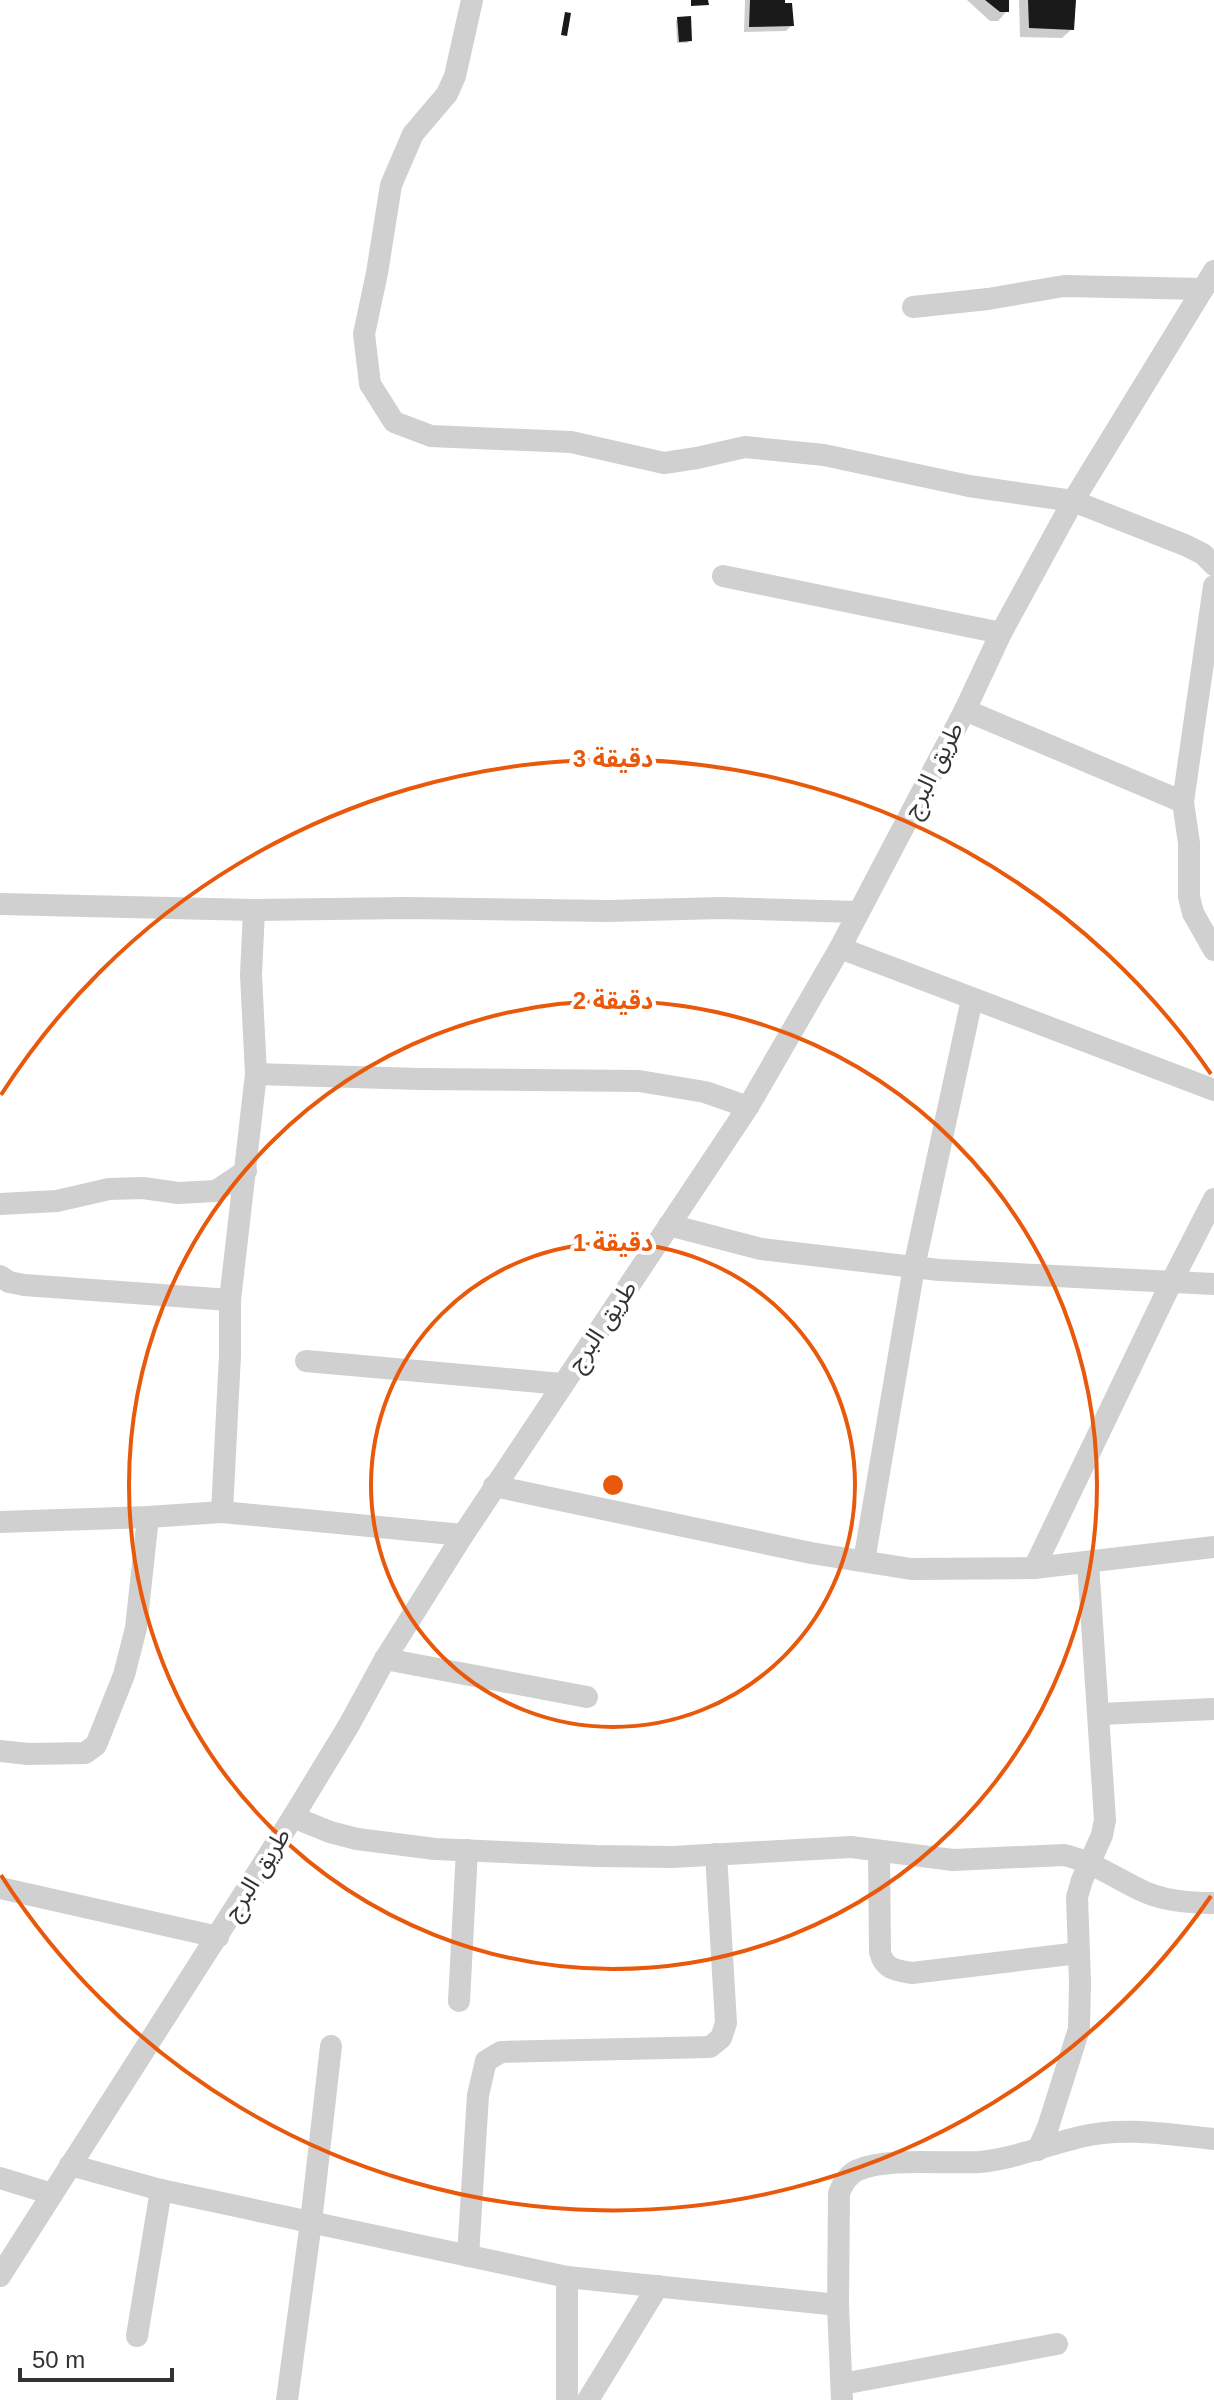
<svg xmlns="http://www.w3.org/2000/svg" width="1214" height="2400" font-family="Arial,'Noto Sans Arabic',sans-serif">
  <style>
    .shadow { fill: #0003 }
    .building { fill: #1a1a1a }
    .lines { fill: none; stroke-linecap: round; stroke-linejoin: round }
    .minor { stroke: #d0d0d0; stroke-width: 22 }
    .ring { fill: none; stroke: #e8590c; stroke-width: 4 }
    .labels { text-anchor: middle; stroke-width: 8; stroke-linejoin: round; paint-order: stroke }
    .street-label { font-size: 24px; fill: #333; stroke: #fff }
    .centre { fill: #e8590c; stroke: #fff; stroke-width: 4 }
    .ring-label { font-size: 24px; text-anchor: middle; font-weight: bold; fill: #e8590c; stroke: #fff; stroke-width: 8; stroke-linejoin: round; paint-order: stroke }
  </style>
  <rect width="100%" height="100%" fill="#fff"/>
  <g class="shadow">
    <path d="M 745,0 L 783,0 L 792,25 L 786,31 L 744,32 Z"/>
    <path d="M 967,0 L 1007,0 L 1007,11 L 998,21 L 990,21 Z"/>
    <path d="M 1019,0 L 1074,0 L 1072,29 L 1062,38 L 1020,37 Z"/>
    <path d="M 678,19 L 690,40 L 687,43 L 677,43 L 676,21 Z"/>
  </g>
  <g class="building">
    <path d="M 691,0 L 708,0 L 709,5 L 691,6 Z"/>
    <path d="M 750,0 L 785,0 L 785,3 L 792,3 L 794,26 L 749,27 Z"/>
    <path d="M 985,0 L 1009,0 L 1009,12 L 1000,12 Z"/>
    <path d="M 1028,0 L 1076,0 L 1074,30 L 1029,28 Z"/>
    <path d="M 565,12 L 571,13 L 567,36 L 561,35 Z"/>
    <path d="M 691,16 L 692,41 L 679,42 L 677,17 Z"/>
  </g>
  <g class="lines">
    <g class="minor">
      <path d="M 472,0 L 455,76 L 447,94 L 413,134 L 391,185 L 377,273 L 364,334 L 370,384 L 394,422 L 431,436 L 571,442 L 664,463 L 697,458 L 745,447 L 824,455 L 969,486 L 1073,501 L 1185,545 L 1203,554 L 1214,565"/>
      <path d="M 913,307 L 988,299 L 1064,286 L 1203,289"/>
      <path d="M 723,576 L 1001,633"/>
      <path d="M 1214,586 L 1183,802 L 1189,843 L 1189,897 L 1193,913 L 1214,950"/>
      <path d="M 965,710 L 1183,802"/>
      <path d="M 0,904 L 254,910 L 407,908 L 608,911 L 721,908 L 858,912"/>
      <path d="M 840,948 L 1214,1090"/>
      <path d="M 256,1074 L 419,1079 L 639,1081 L 705,1092 L 748,1107"/>
      <path d="M 0,1204 L 57,1201 L 109,1189 L 143,1188 L 178,1193 L 216,1191 L 246,1171"/>
      <path d="M 669,1225 L 761,1249 L 939,1270 L 1214,1284"/>
      <path d="M 0,1276 L 9,1282 L 24,1285 L 230,1300"/>
      <path d="M 306,1361 L 562,1384"/>
      <path d="M 494,1486 L 811,1553 L 911,1569 L 1034,1568 L 1214,1547"/>
      <path d="M 222,1512 L 230,1355 L 230,1300 L 256,1074 L 251,975 L 254,910"/>
      <path d="M 0,1522 L 148,1517 L 222,1512 L 463,1535"/>
      <path d="M 864,1561 L 914,1267 L 972,999"/>
      <path d="M 1034,1568 L 1171,1283 L 1214,1199"/>
      <path d="M 385,1659 L 587,1697"/>
      <path d="M 1099,1714 L 1214,1709"/>
      <path d="M 0,1751 L 28,1754 L 85,1753 L 96,1745 L 124,1675 L 136,1628 L 148,1517"/>
      <path d="M 293,1817 L 330,1832 L 357,1839 L 435,1849 L 596,1856 L 672,1857 L 851,1847 L 953,1860 L 1064,1855 C 1094,1862 1118,1880 1145,1892 C 1165,1901 1192,1903 1214,1903"/>
      <path d="M 879,1851 L 880,1952 C 884,1969 895,1970 912,1973 L 1079,1953"/>
      <path d="M 0,1888 L 218,1937"/>
      <path d="M 459,2001 L 467,1850"/>
      <path d="M 1038,2150 L 1048,2127 L 1079,2029 L 1080,1983 L 1077,1897 L 1082,1880 L 1102,1835 L 1105,1820 L 1088,1563"/>
      <path d="M 70,2165 L 161,2190 L 567,2277 L 838,2305"/>
      <path d="M 0,2178 L 52,2194"/>
      <path d="M 468,2256 L 478,2095 L 486,2061 L 501,2052 L 710,2047 L 721,2038 L 726,2023 L 716,1854"/>
      <path d="M 0,2276 L 293,1817 L 349,1725 L 385,1659 L 463,1535 L 748,1107 L 840,948 L 965,710 L 1001,633 L 1073,501 L 1214,271"/>
      <path d="M 567,2277 L 567,2400"/>
      <path d="M 137,2336 L 161,2190"/>
      <path d="M 842,2384 L 1057,2344"/>
      <path d="M 287,2400 L 311,2222 L 331,2046"/>
      <path d="M 588,2400 L 658,2286"/>
      <path d="M 842,2400 L 838,2305 L 839,2193 C 843,2183 848,2174 858,2170 C 888,2157 945,2164 979,2162 C 1014,2159 1046,2145 1080,2137 C 1123,2126 1171,2135 1214,2139"/>
    </g>
  </g>
  <g class="ring">
    <circle cx="613" cy="1485" r="242"/>
    <circle cx="613" cy="1485" r="484"/>
    <path d="M1211 1896A726 726 0 0 1 1 1875M1 1095A726 726 0 0 1 1211 1074"/>
  </g>
  <g class="labels">
    <g class="street-label">
      <text transform="translate(933 770) rotate(-63)" y="8">طريق البرج</text>
      <text transform="translate(602 1326) rotate(-56)" y="8">طريق البرج</text>
      <text transform="translate(257 1874) rotate(-58)" y="8">طريق البرج</text>
    </g>
  </g>
  <circle cx="613" cy="1485" r="12" class="centre"/>
  <g class="ring-label">
    <text x="613" y="767">3 دقيقة</text>
    <text x="613" y="1009">2 دقيقة</text>
    <text x="613" y="1251">1 دقيقة</text>
  </g>
  <path d="M20 2368v12h152v-12" fill="none" stroke="#333333" stroke-width="4"/>
  <text x="32" y="2368" font-size="24" fill="#333333" stroke="#ffffff" stroke-width="6" paint-order="stroke">50 m</text>
</svg>
